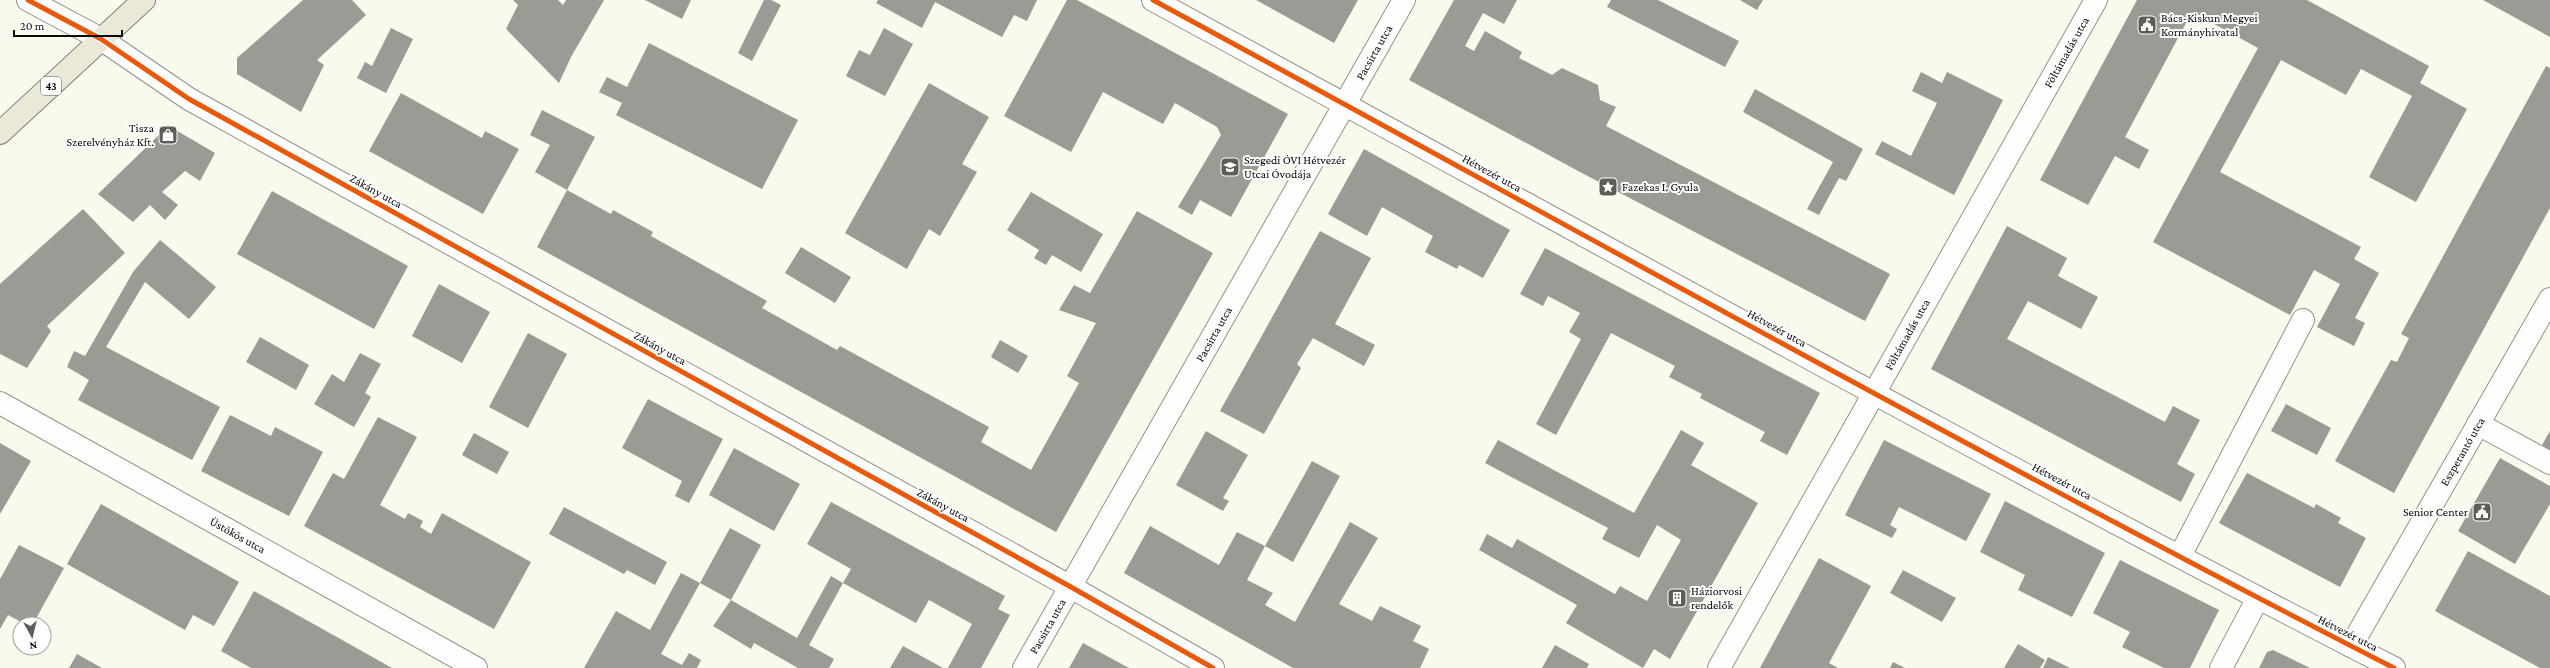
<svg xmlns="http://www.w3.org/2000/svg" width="2550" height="668" font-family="'Crimson Pro',serif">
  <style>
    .building { fill: #9b9a94 }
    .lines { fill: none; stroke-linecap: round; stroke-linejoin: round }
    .minor-casing { stroke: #92928c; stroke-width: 24 }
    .major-casing { stroke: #7f7f7a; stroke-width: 24 }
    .minor { stroke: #fefefc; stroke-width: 22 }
    .major { stroke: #eae8d7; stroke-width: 22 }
    .cycleway-casing { stroke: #fff; stroke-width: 8 }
    .cycleway { stroke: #e8590c; stroke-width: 5 }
    .labels { text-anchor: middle; stroke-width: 4; stroke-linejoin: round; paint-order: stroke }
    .shield { fill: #fff; stroke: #545454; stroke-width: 1 }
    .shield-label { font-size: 11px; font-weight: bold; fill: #0a0a0a }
    .poi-label { font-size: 12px; fill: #0a0a0a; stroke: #fff; text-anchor: start }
    .street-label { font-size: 12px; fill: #0a0a0a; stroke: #fff }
  </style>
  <rect width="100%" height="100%" fill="#f9f9ed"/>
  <g class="building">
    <path d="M 303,0 L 352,0 L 366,15 L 317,60 L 324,65 L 301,112 L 237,74 L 237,58 Z"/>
    <path d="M 513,0 L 558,0 L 563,5 L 566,0 L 604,0 L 571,57 L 559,83 L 506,29 L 518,5 Z"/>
    <path d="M 645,0 L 691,0 L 682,19 Z"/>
    <path d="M 764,0 L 771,0 L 781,5 L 752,61 L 738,53 Z"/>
    <path d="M 878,0 L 1037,0 L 1027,21 L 1014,15 L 1002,37 L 935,2 L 922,28 L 876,3 Z"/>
    <path d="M 1067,0 L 1077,0 L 1288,114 L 1231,217 L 1200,200 L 1192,215 L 1178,207 L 1221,135 L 1217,127 L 1175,103 L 1163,124 L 1103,92 L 1071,152 L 1004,116 Z"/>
    <path d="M 1256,0 L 1358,0 L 1334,43 Z"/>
    <path d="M 1454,0 L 1517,0 L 1504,24 L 1483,13 L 1465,46 L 1474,51 L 1485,31 L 1522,52 L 1519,58 L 1552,75 L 1562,68 L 1598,85 L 1600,100 L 1616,107 L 1606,126 L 1890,274 L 1865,321 L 1580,172 L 1409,80 Z"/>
    <path d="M 1611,0 L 1658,0 L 1739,41 L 1725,67 L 1607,7 Z"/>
    <path d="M 1740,0 L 1763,0 L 1757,10 Z"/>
    <path d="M 2137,0 L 2307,0 L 2429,66 L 2420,83 L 2467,109 L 2416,202 L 2369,177 L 2412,96 L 2361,69 L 2346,95 L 2281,60 L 2220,172 L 2361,247 L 2354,259 L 2379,273 L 2355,318 L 2365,323 L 2354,346 L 2317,327 L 2340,284 L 2314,270 L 2290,315 L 2153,242 L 2258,48 L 2192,12 L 2125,137 L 2149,150 L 2139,169 L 2115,156 L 2088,205 L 2040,180 Z"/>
    <path d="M 2483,0 L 2550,0 L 2550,37 Z"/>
    <path d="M 391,28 L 413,39 L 386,93 L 357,78 L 365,62 L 372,66 Z"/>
    <path d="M 884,28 L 913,44 L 885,96 L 846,76 L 859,50 L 870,55 Z"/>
    <path d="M 649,43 L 798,120 L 762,189 L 616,115 L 622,103 L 599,92 L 607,77 L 627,87 Z"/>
    <path d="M 2546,66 L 2550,68 L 2550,208 L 2394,493 L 2335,461 L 2391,360 L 2397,362 L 2409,338 L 2401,334 Z"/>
    <path d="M 1921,72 L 1942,83 L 1947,72 L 2003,100 L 1954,195 L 1875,154 L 1882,141 L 1911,156 L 1937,103 L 1912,91 Z"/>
    <path d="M 929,83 L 989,117 L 962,164 L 977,172 L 940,236 L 929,229 L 907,269 L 845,233 Z"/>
    <path d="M 1755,89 L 1863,149 L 1846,181 L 1839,178 L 1819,215 L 1807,209 L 1833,162 L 1743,112 Z"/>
    <path d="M 401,93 L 482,138 L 485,131 L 519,149 L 483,214 L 369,151 Z"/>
    <path d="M 542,110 L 595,137 L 567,190 L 535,172 L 550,145 L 530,135 Z"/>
    <path d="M 165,129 L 174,129 L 215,153 L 200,181 L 185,171 L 162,192 L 178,205 L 165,220 L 150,205 L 133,222 L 98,194 Z"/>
    <path d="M 1364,149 L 1510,230 L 1483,278 L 1459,265 L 1457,269 L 1425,252 L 1433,236 L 1382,207 L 1367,236 L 1328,214 Z"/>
    <path d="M 567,190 L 611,214 L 613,210 L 653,232 L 651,236 L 767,301 L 762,308 L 837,350 L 840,346 L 989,427 L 981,442 L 1031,470 L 1079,383 L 1067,376 L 1096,323 L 1059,310 L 1074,285 L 1090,293 L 1137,211 L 1213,253 L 1056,532 L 537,247 Z"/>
    <path d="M 272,191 L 408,266 L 374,329 L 237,254 Z"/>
    <path d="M 1031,192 L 1103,234 L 1081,272 L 1052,255 L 1046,265 L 1034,258 L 1039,250 L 1007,230 Z"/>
    <path d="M 83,209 L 125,253 L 47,326 L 51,331 L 27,368 L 0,354 L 0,284 Z"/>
    <path d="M 2007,226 L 2067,258 L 2058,276 L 2098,297 L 2081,329 L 2028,301 L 2007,339 L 2165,422 L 2173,406 L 2200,420 L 2177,464 L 2195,474 L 2181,502 L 1931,369 Z"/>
    <path d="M 1320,231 L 1371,258 L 1335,324 L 1375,345 L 1364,366 L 1313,338 L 1297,364 L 1301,368 L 1264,434 L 1220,411 Z"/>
    <path d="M 160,240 L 216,287 L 189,319 L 145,282 L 106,347 L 220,407 L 192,460 L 78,400 L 89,380 L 67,367 L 74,351 L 85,356 L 133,272 Z"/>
    <path d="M 801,247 L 851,277 L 835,303 L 785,273 Z"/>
    <path d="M 1545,248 L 1820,393 L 1787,455 L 1760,441 L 1765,432 L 1700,398 L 1702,394 L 1669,377 L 1675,366 L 1611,333 L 1556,435 L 1536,424 L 1581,339 L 1569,332 L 1580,313 L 1548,296 L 1543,306 L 1520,294 Z"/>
    <path d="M 439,284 L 490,312 L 462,363 L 412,336 Z"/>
    <path d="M 528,333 L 567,354 L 528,428 L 489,407 Z"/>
    <path d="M 260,337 L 309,365 L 296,390 L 246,362 Z"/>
    <path d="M 1000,340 L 1028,356 L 1018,373 L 991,357 Z"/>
    <path d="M 360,353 L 381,364 L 365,393 L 371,397 L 354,427 L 314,404 L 332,374 L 344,382 Z"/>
    <path d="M 648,399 L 723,439 L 689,503 L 675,496 L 682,481 L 622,448 Z"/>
    <path d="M 2286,404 L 2331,428 L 2317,455 L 2271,431 Z"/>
    <path d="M 230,415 L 271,436 L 275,427 L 323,452 L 289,516 L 201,471 Z"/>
    <path d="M 378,417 L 417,437 L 380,505 L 405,519 L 408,513 L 423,521 L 420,527 L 431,534 L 442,513 L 531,562 L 494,629 L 304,526 L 333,473 L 344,479 Z"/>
    <path d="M 1681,430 L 1704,443 L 1691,465 L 1758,503 L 1670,659 L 1654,649 L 1643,668 L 1566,623 L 1577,605 L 1479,550 L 1487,534 L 1512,548 L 1517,539 L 1615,594 L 1620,586 L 1647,601 L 1681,540 L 1657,525 L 1639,558 L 1602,539 L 1608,528 L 1485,463 L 1498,440 L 1634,513 Z"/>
    <path d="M 1206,431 L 1248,455 L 1223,498 L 1229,501 L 1223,511 L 1176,485 Z"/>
    <path d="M 2550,431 L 2550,450 L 2542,445 Z"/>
    <path d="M 474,433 L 509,452 L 497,474 L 462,455 Z"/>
    <path d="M 1884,440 L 1991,494 L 1966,541 L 1899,507 L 1890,525 L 1897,529 L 1892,538 L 1845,515 Z"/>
    <path d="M 0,443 L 31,461 L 0,514 Z"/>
    <path d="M 734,448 L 800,484 L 774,531 L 709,495 Z"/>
    <path d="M 2500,458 L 2550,486 L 2550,504 L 2515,564 L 2458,531 Z"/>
    <path d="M 1312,461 L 1340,476 L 1293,562 L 1265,546 L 1247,580 L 1273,593 L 1265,605 L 1295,622 L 1350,522 L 1378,538 L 1339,604 L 1372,621 L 1380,606 L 1421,626 L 1413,641 L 1429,649 L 1420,668 L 1293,668 L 1124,573 L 1150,526 L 1219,565 L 1237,532 L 1265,546 Z"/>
    <path d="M 2247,473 L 2314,508 L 2316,504 L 2341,518 L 2338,523 L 2366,538 L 2340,587 L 2219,523 Z"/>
    <path d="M 2005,501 L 2105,553 L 2072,617 L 2018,590 L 2025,575 L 1980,552 Z"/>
    <path d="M 831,502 L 1005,596 L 998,609 L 1010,615 L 981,668 L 948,668 L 972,624 L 929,600 L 916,623 L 843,583 L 851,569 L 807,544 Z"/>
    <path d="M 101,504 L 239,582 L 214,626 L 193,615 L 185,630 L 67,564 Z"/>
    <path d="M 564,507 L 667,562 L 655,585 L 627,570 L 624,574 L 549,534 Z"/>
    <path d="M 730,528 L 761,545 L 731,600 L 700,583 Z"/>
    <path d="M 19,545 L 64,568 L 33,624 L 25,624 L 8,615 L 0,629 L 0,579 Z"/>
    <path d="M 2468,551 L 2550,596 L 2550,668 L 2540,668 L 2435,611 Z"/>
    <path d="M 1819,558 L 1871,586 L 1829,663 L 1838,668 L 1760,668 Z"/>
    <path d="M 2120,560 L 2219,610 L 2190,668 L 2164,668 L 2122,647 L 2130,632 L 2093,613 Z"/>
    <path d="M 1903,570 L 1956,598 L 1942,622 L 1890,593 Z"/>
    <path d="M 681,573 L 700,583 L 661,654 L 682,665 L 689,653 L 701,660 L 697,668 L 584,668 L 616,611 L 650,630 Z"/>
    <path d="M 831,576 L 843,583 L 809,645 L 834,659 L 829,668 L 798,668 L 754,643 L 751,649 L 713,626 L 731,600 L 797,638 Z"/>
    <path d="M 254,591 L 319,627 L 392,668 L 251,668 L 221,651 Z"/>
    <path d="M 1083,643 L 1129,668 L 1069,668 Z"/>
    <path d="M 2018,644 L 2045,660 L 2040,668 L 2004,668 Z"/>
    <path d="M 1555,645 L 1589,664 L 1587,668 L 1542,668 Z"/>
    <path d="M 903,646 L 943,668 L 890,668 Z"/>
    <path d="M 2273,650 L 2310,668 L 2259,668 L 2267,652 Z"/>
    <path d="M 77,654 L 102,668 L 69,668 Z"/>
    <path d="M 2048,657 L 2070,668 L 2043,668 Z"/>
    <path d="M 1893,662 L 1905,668 L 1890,668 Z"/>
  </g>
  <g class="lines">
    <defs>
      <g id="minor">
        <path d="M 28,0 L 101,39 L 189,99 L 1071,587 L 1213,668"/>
        <path d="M 1153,0 C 1566,224 1976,454 2394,668"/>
        <path id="s1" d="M 0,403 L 476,668"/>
        <path d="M 2478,424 L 2550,463"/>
        <path d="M 2180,556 L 2303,320"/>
        <path id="s2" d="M 2351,646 L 2550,299"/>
        <path id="s3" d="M 1024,668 L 1404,0"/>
        <path id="s4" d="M 1719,668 L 2096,0"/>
        <path d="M 2221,668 L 2258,598"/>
      </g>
      <path id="major" d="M 0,133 L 144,0"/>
    </defs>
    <use href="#minor" class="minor-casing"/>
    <use href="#major" class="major-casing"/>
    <use href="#minor" class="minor"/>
    <use href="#major" class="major"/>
    <defs>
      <g id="cycleway">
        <path d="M 28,0 L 101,39 L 189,99 L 1071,587 L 1213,668"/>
        <path d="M 1153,0 C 1566,224 1976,454 2394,668"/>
      </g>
    </defs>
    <use href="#cycleway" class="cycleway-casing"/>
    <use href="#cycleway" class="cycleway"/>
  </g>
  <defs>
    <symbol id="civic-square" viewBox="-11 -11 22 22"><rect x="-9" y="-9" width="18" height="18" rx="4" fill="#5e5e59" stroke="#fff"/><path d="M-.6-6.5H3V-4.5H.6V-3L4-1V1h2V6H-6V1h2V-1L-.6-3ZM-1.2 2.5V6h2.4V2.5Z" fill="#fff"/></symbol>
    <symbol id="shop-square" viewBox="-11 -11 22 22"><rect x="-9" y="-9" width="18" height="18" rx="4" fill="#5e5e59" stroke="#fff"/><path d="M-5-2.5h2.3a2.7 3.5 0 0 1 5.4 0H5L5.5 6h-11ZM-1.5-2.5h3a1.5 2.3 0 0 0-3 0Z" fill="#fff"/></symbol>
    <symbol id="school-square" viewBox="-11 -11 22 22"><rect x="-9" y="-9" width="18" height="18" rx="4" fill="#5e5e59" stroke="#fff"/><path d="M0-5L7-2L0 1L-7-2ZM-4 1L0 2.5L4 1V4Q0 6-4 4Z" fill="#fff"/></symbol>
    <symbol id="sight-square" viewBox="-11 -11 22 22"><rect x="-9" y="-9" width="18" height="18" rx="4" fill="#5e5e59" stroke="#fff"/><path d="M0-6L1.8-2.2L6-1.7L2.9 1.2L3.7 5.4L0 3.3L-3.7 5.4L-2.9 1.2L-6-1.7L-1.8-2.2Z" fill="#fff"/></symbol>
    <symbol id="building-square" viewBox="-11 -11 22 22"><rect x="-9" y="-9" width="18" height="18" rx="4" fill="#5e5e59" stroke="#fff"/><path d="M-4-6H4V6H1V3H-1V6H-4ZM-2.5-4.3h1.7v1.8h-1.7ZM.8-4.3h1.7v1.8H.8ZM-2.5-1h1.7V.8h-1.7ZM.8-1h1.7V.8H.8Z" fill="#fff"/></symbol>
  </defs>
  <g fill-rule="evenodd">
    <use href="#civic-square" x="2136" y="14" width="22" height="22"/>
    <use href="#shop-square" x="157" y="124" width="22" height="22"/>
    <use href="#school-square" x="1219" y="156" width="22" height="22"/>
    <use href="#sight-square" x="1597" y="176" width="22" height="22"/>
    <use href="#civic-square" x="2471" y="501" width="22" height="22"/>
    <use href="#building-square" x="1666" y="587" width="22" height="22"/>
  </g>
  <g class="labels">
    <rect class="shield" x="41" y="77" width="20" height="18" rx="3"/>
    <g class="shield-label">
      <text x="51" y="90">43</text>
    </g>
    <g class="poi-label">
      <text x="2161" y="22">Bács-Kiskun Megyei<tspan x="2161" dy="14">Kormányhivatal</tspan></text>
      <text x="154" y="132" text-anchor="end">Tisza<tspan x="154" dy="14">Szerelvényház Kft.</tspan></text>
      <text x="1244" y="164">Szegedi ÓVI Hétvezér<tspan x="1244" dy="14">Utcai Óvodája</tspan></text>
      <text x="1622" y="191">Fazekas I. Gyula</text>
      <text x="2468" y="516" text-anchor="end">Senior Center</text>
      <text x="1691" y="595">Háziorvosi<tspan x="1691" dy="14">rendelők</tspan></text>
    </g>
    <g class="street-label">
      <text dy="4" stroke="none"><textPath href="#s3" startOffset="708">Pacsirta utca</textPath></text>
      <text dy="4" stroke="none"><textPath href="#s4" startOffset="707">Föltámadás utca</textPath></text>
      <text transform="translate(1492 173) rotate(29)" y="4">Hétvezér utca</text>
      <text transform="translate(376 191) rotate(29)" y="4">Zákány utca</text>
      <text transform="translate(1777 328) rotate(29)" y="4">Hétvezér utca</text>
      <text dy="4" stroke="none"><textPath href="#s3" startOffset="384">Pacsirta utca</textPath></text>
      <text dy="4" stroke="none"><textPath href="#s4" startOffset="383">Föltámadás utca</textPath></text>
      <text transform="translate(660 348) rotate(29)" y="4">Zákány utca</text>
      <text dy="4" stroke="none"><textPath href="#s2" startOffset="224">Eszperantó utca</textPath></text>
      <text transform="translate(2062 481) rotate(28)" y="4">Hétvezér utca</text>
      <text transform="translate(943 505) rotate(29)" y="4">Zákány utca</text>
      <text dy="4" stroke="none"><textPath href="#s1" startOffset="272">Üstökös utca</textPath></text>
      <text dy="4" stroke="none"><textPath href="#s3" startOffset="48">Pacsirta utca</textPath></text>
      <text transform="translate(2348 633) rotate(27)" y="4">Hétvezér utca</text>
    </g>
  </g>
  <g transform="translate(32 636) rotate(172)"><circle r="19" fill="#ffffff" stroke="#9d9d9d"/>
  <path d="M0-3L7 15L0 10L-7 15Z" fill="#5e5e59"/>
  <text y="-6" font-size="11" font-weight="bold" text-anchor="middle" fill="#0a0a0a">N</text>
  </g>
  <path d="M14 30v6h108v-6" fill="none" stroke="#0a0a0a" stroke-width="2"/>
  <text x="20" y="30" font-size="12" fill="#0a0a0a" stroke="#ffffff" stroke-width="3" paint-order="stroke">20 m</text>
</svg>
